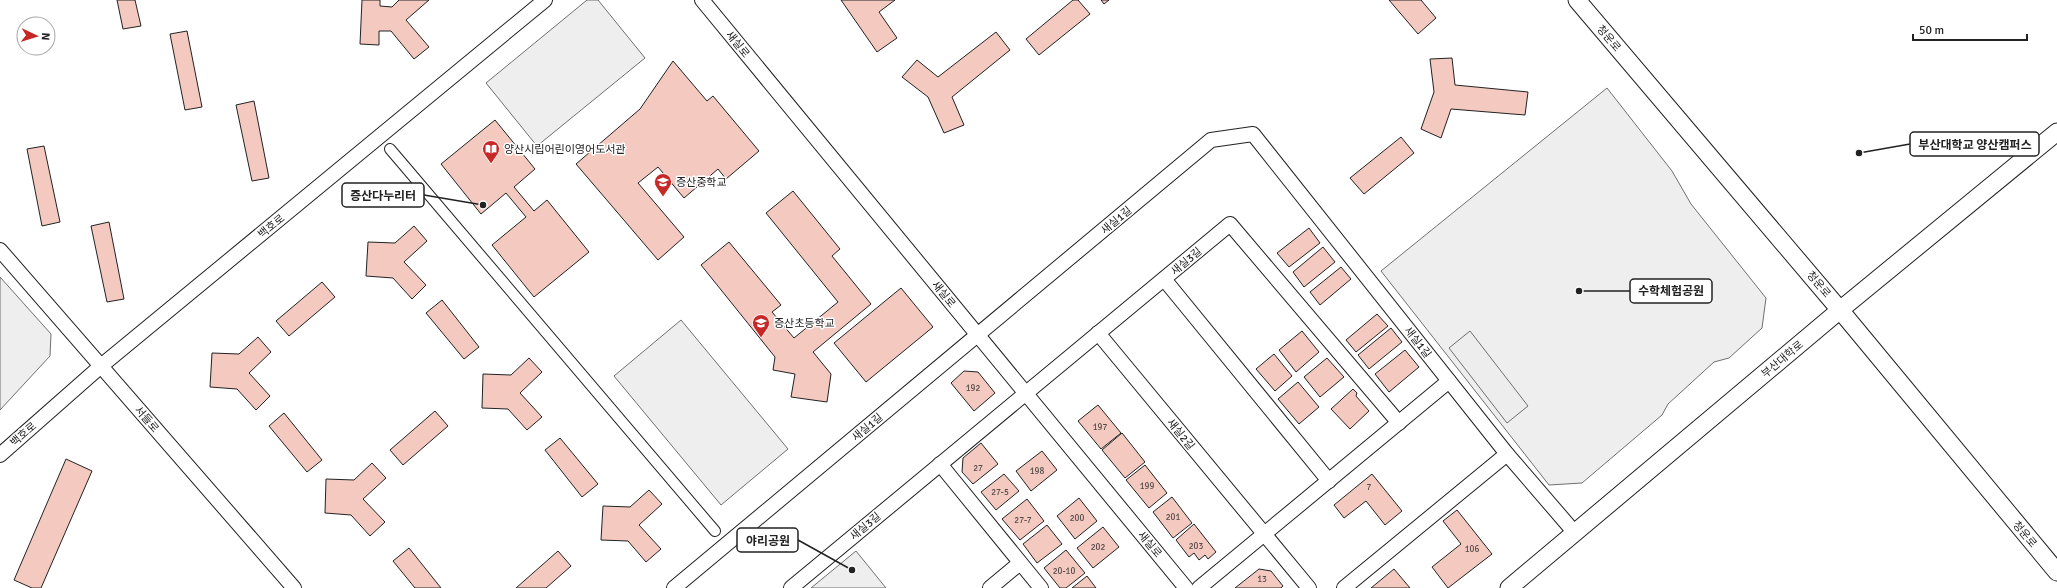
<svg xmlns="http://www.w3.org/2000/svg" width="2057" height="588" font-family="Signika,'Noto Sans KR',sans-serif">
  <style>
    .green { fill: #eee; stroke: #6f6f6f }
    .parking { fill: #ededed; stroke: #6f6f6f }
    .building { fill: #f3c9c0; stroke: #222 }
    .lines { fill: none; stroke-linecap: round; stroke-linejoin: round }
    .pedestrian-casing { stroke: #222; stroke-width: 12 }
    .minor-casing { stroke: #222; stroke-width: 16 }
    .tertiary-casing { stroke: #222; stroke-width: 19 }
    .pedestrian { stroke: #fff; stroke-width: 10 }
    .minor { stroke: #fff; stroke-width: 14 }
    .tertiary { stroke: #fff; stroke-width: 17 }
    .labels { text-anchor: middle; stroke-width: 3; stroke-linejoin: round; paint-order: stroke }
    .number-label { font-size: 9px; fill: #564c4a }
    .street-label { font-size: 11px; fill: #222; stroke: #fff }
    .poi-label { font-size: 11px; fill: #222; stroke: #fff; text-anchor: start }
    .leader { fill: none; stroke: #222; stroke-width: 1.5 }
    .callout-dot { fill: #222; stroke: #fff; stroke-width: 1.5 }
    .callout { fill: #fff; stroke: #222; stroke-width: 1.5 }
    .callout-label { font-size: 12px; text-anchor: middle; font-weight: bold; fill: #222 }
  </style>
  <rect width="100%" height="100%" fill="#fff"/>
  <g class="green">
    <path d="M 587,0 L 598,0 L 645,58 L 537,146 L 486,83 Z"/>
    <path d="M 1607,88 L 1672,171 L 1691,204 L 1766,298 L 1762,328 L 1729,358 L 1714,362 L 1668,404 L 1662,415 L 1582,483 L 1549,485 L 1381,271 Z"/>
    <path d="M 0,277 L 51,334 L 50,356 L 0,410 Z"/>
    <path d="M 681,320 L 788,449 L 721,505 L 614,376 Z"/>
    <path d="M 856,551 L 886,588 L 811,588 Z"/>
  </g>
  <path class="parking" d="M 1470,331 L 1528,406 L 1507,423 L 1449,348 Z"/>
  <g class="building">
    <path d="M 117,0 L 135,0 L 141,26 L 123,29 Z"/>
    <path d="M 362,0 L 380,0 L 380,6 L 392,7 L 399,0 L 429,0 L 406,20 L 429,47 L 414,59 L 391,31 L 379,31 L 379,45 L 360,44 Z"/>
    <path d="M 841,0 L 895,0 L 879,12 L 897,38 L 877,52 Z"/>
    <path d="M 1073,0 L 1078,0 L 1090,14 L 1039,55 L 1026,39 Z"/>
    <path d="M 1101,0 L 1109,0 L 1104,4 Z"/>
    <path d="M 1389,0 L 1421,0 L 1436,18 L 1418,34 Z"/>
    <path d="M 187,31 L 202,107 L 185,110 L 170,34 Z"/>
    <path d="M 996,32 L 1010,50 L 952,97 L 964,125 L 944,133 L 928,97 L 902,77 L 917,60 L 938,77 Z"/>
    <path d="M 1452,58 L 1455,85 L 1528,92 L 1525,115 L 1451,109 L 1441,138 L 1421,129 L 1434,92 L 1430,59 Z"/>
    <path d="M 673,61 L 707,101 L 713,96 L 759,151 L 726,179 L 718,169 L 684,198 L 658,167 L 638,183 L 684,237 L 658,260 L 576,164 L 640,109 Z"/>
    <path d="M 254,101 L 269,178 L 252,181 L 236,105 Z"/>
    <path d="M 495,120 L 535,169 L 514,187 L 534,211 L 547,200 L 589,252 L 534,297 L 492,245 L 526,217 L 506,193 L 481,214 L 441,164 Z"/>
    <path d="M 1401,137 L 1414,153 L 1364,194 L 1350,178 Z"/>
    <path d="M 44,146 L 60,222 L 42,226 L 27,149 Z"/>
    <path d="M 793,191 L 840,249 L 832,256 L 871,304 L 813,352 L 831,374 L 827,402 L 791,397 L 795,374 L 773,370 L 775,357 L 701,265 L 729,242 L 781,305 L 772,312 L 794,338 L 838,302 L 766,213 Z"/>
    <path d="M 109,222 L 124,299 L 107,302 L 91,226 Z"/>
    <path d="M 414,226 L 427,241 L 404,262 L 426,285 L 412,299 L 393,278 L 366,276 L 368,242 L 395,243 Z"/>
    <path d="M 1309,228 L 1320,243 L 1289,267 L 1277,253 Z"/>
    <path d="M 1323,247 L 1335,262 L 1304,287 L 1293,272 Z"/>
    <path d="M 1341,267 L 1351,279 L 1320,305 L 1310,292 Z"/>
    <path d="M 322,282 L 335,297 L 289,336 L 276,321 Z"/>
    <path d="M 901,288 L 933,327 L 866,382 L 834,343 Z"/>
    <path d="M 442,300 L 479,347 L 464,359 L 426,313 Z"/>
    <path d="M 1377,314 L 1388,326 L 1356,352 L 1346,340 Z"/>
    <path d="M 1391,328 L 1402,342 L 1369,369 L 1358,355 Z"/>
    <path d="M 1302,331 L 1319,352 L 1296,372 L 1279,350 Z"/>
    <path d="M 258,337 L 271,352 L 249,373 L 270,396 L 256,410 L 237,389 L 210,387 L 212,353 L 239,354 Z"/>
    <path d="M 1405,350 L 1419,367 L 1389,392 L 1375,374 Z"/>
    <path d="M 1274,354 L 1292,376 L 1275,391 L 1256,369 Z"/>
    <path d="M 529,358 L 542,372 L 520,393 L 542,417 L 527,430 L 508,409 L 482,408 L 483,374 L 511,375 Z"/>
    <path d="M 1327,358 L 1344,377 L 1320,397 L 1304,377 Z"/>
    <path d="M 964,371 L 978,372 L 995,393 L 974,411 L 951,383 Z"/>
    <path d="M 1298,382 L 1319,407 L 1299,424 L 1278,399 Z"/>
    <path d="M 1353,389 L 1357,393 L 1356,396 L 1369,411 L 1350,429 L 1331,409 Z"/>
    <path d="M 1098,405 L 1121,433 L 1101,449 L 1078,421 Z"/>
    <path d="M 435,411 L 448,426 L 403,465 L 390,450 Z"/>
    <path d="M 284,413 L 322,460 L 307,472 L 269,426 Z"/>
    <path d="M 1122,433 L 1145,462 L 1125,478 L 1102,450 Z"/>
    <path d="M 560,438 L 598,484 L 582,497 L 545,450 Z"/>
    <path d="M 981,443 L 998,464 L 973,484 L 962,472 L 963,458 Z"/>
    <path d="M 1042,451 L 1057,470 L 1031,491 L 1016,471 Z"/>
    <path d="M 66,459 L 92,471 L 41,588 L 32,588 L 14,580 Z"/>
    <path d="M 372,463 L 386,478 L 363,499 L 385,522 L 370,536 L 351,515 L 325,513 L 326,479 L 354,480 Z"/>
    <path d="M 1145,465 L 1167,493 L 1149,508 L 1126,480 Z"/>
    <path d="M 1004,474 L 1019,491 L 996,510 L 981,492 Z"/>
    <path d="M 1372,474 L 1402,511 L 1385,525 L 1366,501 L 1344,518 L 1334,505 Z"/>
    <path d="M 649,490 L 662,504 L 639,525 L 661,549 L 646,562 L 628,541 L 601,540 L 603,506 L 630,507 Z"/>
    <path d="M 1172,497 L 1192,523 L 1173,538 L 1153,512 Z"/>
    <path d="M 1079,498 L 1097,521 L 1075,539 L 1057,516 Z"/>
    <path d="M 1027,499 L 1044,521 L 1020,540 L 1002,519 Z"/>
    <path d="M 1457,510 L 1492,554 L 1448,588 L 1432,567 L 1461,544 L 1443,521 Z"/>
    <path d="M 1194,524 L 1216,552 L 1208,559 L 1205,555 L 1199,560 L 1194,553 L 1189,557 L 1176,540 Z"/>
    <path d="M 1047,525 L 1062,544 L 1037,563 L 1023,544 Z"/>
    <path d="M 1103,527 L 1119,547 L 1093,568 L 1077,548 Z"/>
    <path d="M 409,548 L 441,588 L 415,588 L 393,561 Z"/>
    <path d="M 1066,550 L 1085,573 L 1066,588 L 1060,588 L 1044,568 Z"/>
    <path d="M 558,551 L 571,566 L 546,588 L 516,588 Z"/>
    <path d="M 1259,569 L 1271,571 L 1283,586 L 1281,588 L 1235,588 Z"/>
    <path d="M 1394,569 L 1410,588 L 1371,588 Z"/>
    <path d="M 1087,576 L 1096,588 L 1072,588 Z"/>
  </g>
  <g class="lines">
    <defs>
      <path id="pedestrian" d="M 390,149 L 715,531"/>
      <g id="minor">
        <path d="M 702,0 L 1186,588"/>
        <path d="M 0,250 L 294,588"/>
        <path d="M 1164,279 L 1329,481"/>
        <path d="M 1098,333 L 1309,588"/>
        <path d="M 0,455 L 101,366 L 545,0"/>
        <path d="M 940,464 L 1041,588"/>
        <path d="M 674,588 L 1211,140 L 1253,134 L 1507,454 L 1575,533"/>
        <path d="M 791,588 L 1230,224 L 1399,423"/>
        <path d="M 990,588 L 1020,563"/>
        <path d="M 1199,588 L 1449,381"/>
        <path d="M 1344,588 L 1507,454"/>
      </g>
      <g id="tertiary">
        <path d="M 1577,0 L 1840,310 L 2057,572"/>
        <path d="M 1509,588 L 1840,310 L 2057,132"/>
      </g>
    </defs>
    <use href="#pedestrian" class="pedestrian-casing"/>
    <use href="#minor" class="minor-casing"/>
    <use href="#tertiary" class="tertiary-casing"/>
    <use href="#pedestrian" class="pedestrian"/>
    <use href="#minor" class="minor"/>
    <use href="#tertiary" class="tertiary"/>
  </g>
  <defs>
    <symbol id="library-pin" viewBox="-11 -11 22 30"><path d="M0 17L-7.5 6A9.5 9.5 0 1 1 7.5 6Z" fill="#c62828" stroke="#fff"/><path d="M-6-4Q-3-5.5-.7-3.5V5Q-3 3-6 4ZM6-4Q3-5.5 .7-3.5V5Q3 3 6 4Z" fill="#fff"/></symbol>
    <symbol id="school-pin" viewBox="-11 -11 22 30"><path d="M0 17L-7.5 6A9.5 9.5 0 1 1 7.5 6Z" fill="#c62828" stroke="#fff"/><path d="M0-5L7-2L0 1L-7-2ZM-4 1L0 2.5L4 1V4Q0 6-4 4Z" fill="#fff"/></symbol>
  </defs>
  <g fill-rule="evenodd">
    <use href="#library-pin" x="481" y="139" width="20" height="27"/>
    <use href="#school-pin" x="653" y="172" width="20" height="27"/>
    <use href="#school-pin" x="751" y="313" width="20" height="27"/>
  </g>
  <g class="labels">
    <g class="number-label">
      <text x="973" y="391">192</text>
      <text x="1100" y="430">197</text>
      <text x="978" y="471">27</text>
      <text x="1037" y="474">198</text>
      <text x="1147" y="489">199</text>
      <text x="1369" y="490">7</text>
      <text x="1000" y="495">27-5</text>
      <text x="1173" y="520">201</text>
      <text x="1077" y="521">200</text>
      <text x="1023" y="523">27-7</text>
      <text x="1196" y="549">203</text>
      <text x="1098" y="550">202</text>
      <text x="1472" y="552">106</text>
      <text x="1064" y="574">20-10</text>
      <text x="1262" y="582">13</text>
    </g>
    <g class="street-label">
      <text transform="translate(1609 38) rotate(50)" y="4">청운로</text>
      <text transform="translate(738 44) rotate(51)" y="4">새실로</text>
      <text transform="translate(1116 220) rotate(-40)" y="4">새실1길</text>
      <text transform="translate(271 226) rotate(-39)" y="4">백호로</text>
      <text transform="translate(1186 261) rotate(-40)" y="4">새실3길</text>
      <text transform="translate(1819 284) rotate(50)" y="4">청운로</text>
      <text transform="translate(944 294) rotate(51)" y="4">새실로</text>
      <text transform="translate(1418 342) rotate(52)" y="4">새실1길</text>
      <text transform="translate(1782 359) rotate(-40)" y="4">부산대학로</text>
      <text transform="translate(147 419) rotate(49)" y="4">서들로</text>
      <text transform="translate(867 427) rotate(-40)" y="4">새실1길</text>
      <text transform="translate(23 434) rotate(-41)" y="4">백호로</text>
      <text transform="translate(1181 434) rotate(51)" y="4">새실2길</text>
      <text transform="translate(865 526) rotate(-40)" y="4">새실3길</text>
      <text transform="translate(2025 534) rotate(50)" y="4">청운로</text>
      <text transform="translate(1150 544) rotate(50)" y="4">새실로</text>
    </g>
    <g class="poi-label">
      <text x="504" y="153">양산시립어린이영어도서관</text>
      <text x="676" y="186">증산중학교</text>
      <text x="774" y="327">증산초등학교</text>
    </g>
  </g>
  <path class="leader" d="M1859 153L1910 144M483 205L424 195M1579 291L1630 291M852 570L798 540"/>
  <g class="callout-dot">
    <circle cx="1859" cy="153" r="4"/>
    <circle cx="483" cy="205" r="4"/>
    <circle cx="1579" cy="291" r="4"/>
    <circle cx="852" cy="570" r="4"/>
  </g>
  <g class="callout">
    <rect x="1910" y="132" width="129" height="24" rx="4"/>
    <rect x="342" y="183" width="82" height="24" rx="4"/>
    <rect x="1630" y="279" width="82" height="24" rx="4"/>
    <rect x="737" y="528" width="61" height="24" rx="4"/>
  </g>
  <g class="callout-label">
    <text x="1975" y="149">부산대학교 양산캠퍼스</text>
    <text x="383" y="200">증산다누리터</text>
    <text x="1671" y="295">수학체험공원</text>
    <text x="768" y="545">야리공원</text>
  </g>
  <g transform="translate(36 36) rotate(94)"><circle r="19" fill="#ffffff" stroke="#a7a7a7"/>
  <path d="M0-3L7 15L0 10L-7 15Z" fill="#c62828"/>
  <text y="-6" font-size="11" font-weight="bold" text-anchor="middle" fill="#222222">N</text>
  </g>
  <path d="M1913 34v6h114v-6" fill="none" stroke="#222222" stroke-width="2"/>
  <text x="1919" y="34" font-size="12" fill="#222222" stroke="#ffffff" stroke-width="3" paint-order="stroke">50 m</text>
</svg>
